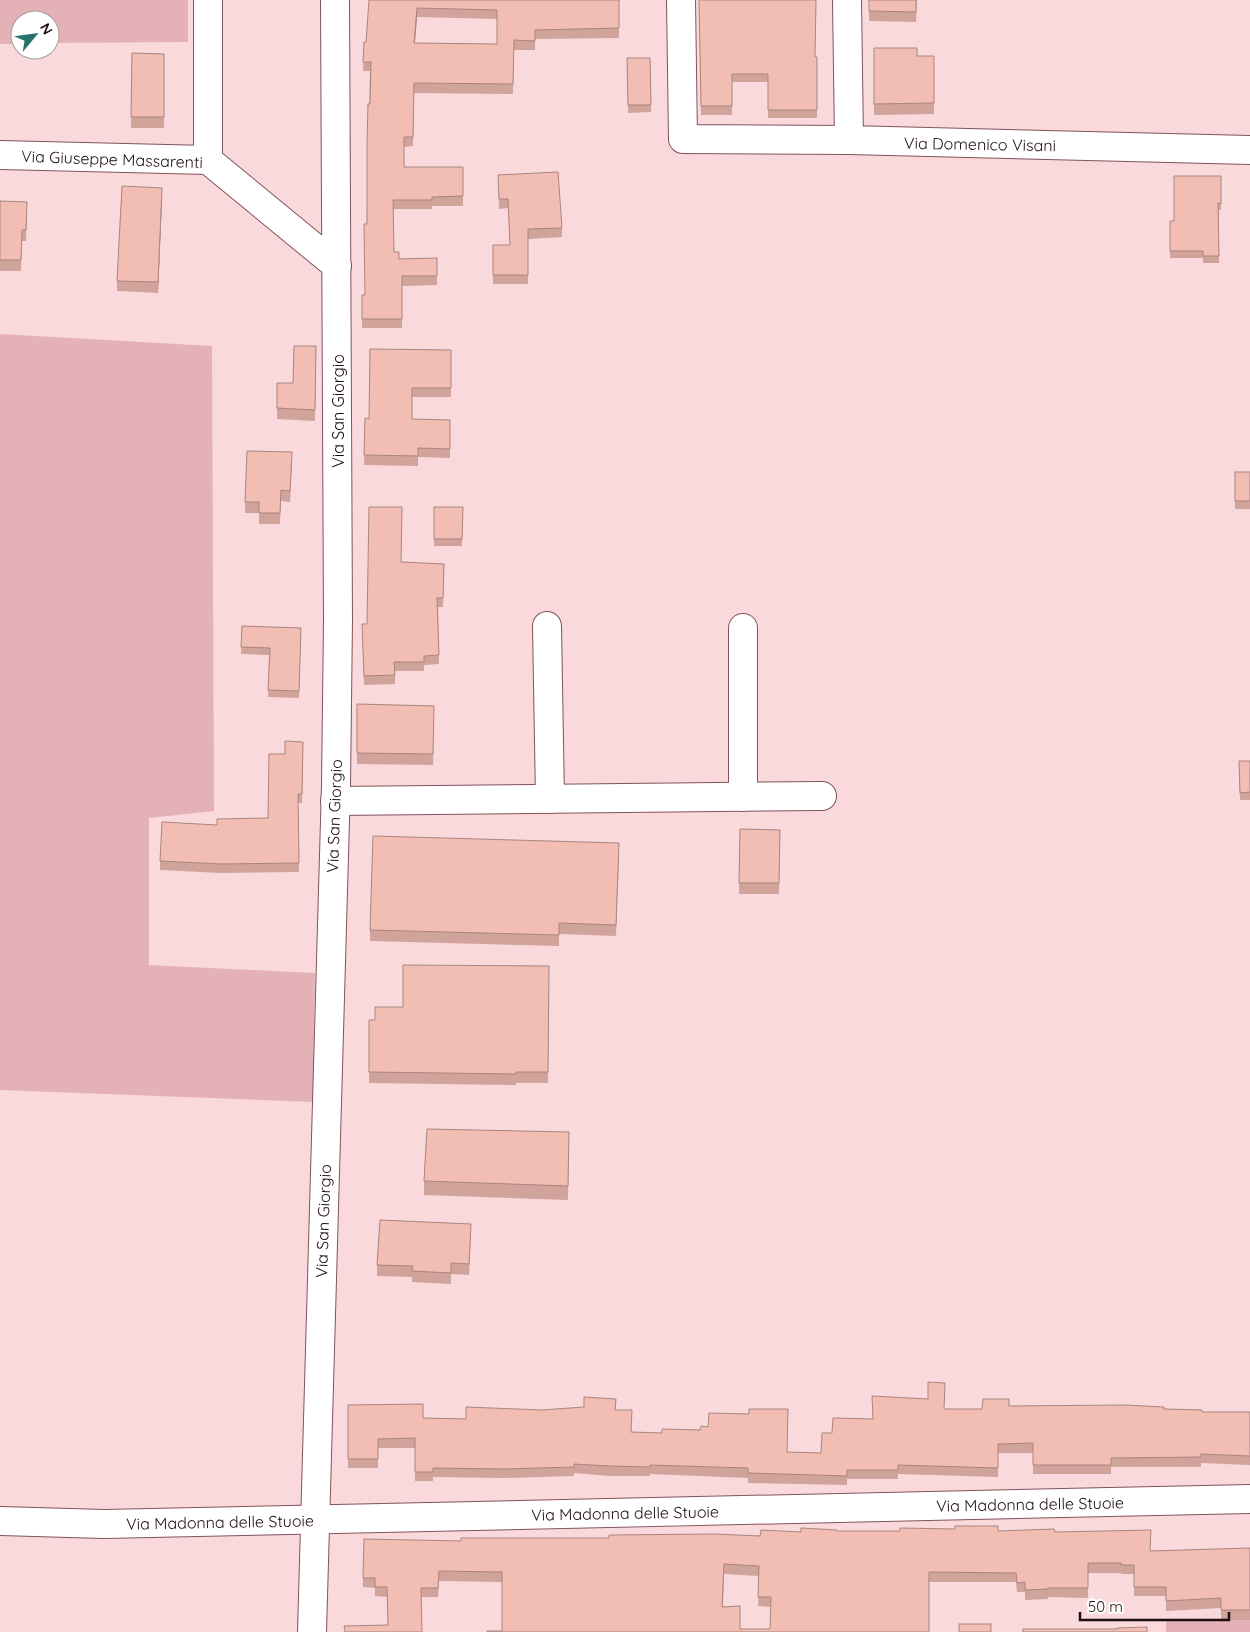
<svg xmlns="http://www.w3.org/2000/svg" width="1250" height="1632" font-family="Quicksand,sans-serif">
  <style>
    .green { fill: #e4b1b7 }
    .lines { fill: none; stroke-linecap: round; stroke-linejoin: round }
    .minor-casing { stroke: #82535a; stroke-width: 30 }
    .minor { stroke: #fff; stroke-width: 28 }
    .wall { fill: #d0a39b; fill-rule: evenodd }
    .shaded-wall { fill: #a9857e }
    .building { fill: #f2beb4; stroke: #a9857e; fill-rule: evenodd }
    .labels { text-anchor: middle; stroke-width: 4.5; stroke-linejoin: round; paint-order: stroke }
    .street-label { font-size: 16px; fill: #1f0d10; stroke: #fff }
  </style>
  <rect width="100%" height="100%" fill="#fad9dc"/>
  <g class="green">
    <path d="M 0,0 L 188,0 L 188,42 L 50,43 L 50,20 L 20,20 L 20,44 L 0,44 Z"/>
    <path d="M 0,334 L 212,346 L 214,811 L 149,818 L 149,965 L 315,973 L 313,1102 L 0,1090 Z"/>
    <rect x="1166" y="1620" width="84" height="12"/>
  </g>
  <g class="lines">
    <defs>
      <g id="minor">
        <path d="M 681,0 L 683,139 L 849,140"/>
        <path d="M 847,0 L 849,140 L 1250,150"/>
        <path d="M 0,155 L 208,160 L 337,266"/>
        <path d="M 208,160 L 208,0"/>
        <path d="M 547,626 L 550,799"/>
        <path d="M 743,628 L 743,797"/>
        <path d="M 335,801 L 822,796"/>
        <path d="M 0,1521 L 104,1524 L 1250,1499"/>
        <path d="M 312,1632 L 336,785 L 338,620 L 335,0"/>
      </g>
    </defs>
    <use href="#minor" class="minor-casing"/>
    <use href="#minor" class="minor"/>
  </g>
  <g class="wall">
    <path d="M 369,0 L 619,0 L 619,38 L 535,39 L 535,50 L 514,50 L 513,94 L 414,93 L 413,146 L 404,147 L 404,167 L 463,167 L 463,206 L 432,206 L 432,209 L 393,209 L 394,252 L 399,259 L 437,258 L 437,285 L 402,286 L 402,328 L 362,328 L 362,295 L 365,295 L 370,71 L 363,71 L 364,42 L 366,42 ZM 417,17 L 497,19 L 497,44 L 415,43 Z"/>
    <path d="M 699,0 L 815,57 L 817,57 L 817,118 L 768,118 L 768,82 L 732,82 L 732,115 L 701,115 Z"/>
    <path d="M 869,0 L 917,0 L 916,22 L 869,21 Z"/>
    <path d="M 874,48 L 917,56 L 934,56 L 934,114 L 874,115 Z"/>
    <path d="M 132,53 L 164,54 L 164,128 L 131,128 Z"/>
    <path d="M 627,58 L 650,58 L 651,112 L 628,113 Z"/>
    <path d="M 498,175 L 562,228 L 562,237 L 528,239 L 528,284 L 493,284 L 493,245 L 510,245 L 508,208 L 499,209 Z"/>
    <path d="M 1221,176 L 1221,210 L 1219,210 L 1219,263 L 1203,263 L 1203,258 L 1170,258 L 1170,221 L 1174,221 Z"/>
    <path d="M 162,199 L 158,293 L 117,291 L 117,281 Z"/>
    <path d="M 0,201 L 27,213 L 26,241 L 22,241 L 21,271 L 0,271 Z"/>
    <path d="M 316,346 L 315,421 L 277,419 L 277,383 L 293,383 Z"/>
    <path d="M 451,350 L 451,397 L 412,397 L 412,419 L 450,420 L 450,458 L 418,457 L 418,466 L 364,465 L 365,418 L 369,419 Z"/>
    <path d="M 292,463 L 290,502 L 281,501 L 280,524 L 259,524 L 259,513 L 245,513 L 245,502 Z"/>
    <rect x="1235" y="472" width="15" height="37"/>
    <path d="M 434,507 L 463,507 L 462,546 L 434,546 Z"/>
    <path d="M 401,562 L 444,564 L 443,607 L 438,607 L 439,664 L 424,665 L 424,671 L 395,671 L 395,684 L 364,685 L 362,624 L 367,624 Z"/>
    <path d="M 242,626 L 301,628 L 299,698 L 268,697 L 269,655 L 241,654 Z"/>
    <path d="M 357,704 L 434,706 L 433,765 L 357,764 Z"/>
    <path d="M 303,742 L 302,803 L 298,803 L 299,872 L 221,873 L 160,870 L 160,861 L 217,825 L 268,818 L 285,754 Z"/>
    <path d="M 1239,761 L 1250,761 L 1250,800 L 1240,800 Z"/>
    <path d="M 740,829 L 780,830 L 779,894 L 739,894 Z"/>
    <path d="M 619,854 L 616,936 L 559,934 L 559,946 L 370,941 L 370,930 Z"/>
    <path d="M 549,966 L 548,1083 L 516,1083 L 516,1085 L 369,1083 L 369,1020 L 375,1020 L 403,1007 Z"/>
    <path d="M 569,1132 L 568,1200 L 424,1195 L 424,1181 Z"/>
    <path d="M 471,1235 L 469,1275 L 451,1274 L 451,1284 L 412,1282 L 412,1277 L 377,1276 L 377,1265 Z"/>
    <path d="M 348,1405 L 423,1418 L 466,1419 L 542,1410 L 616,1410 L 632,1432 L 787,1452 L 821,1453 L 832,1433 L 873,1419 L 944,1409 L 982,1409 L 1009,1406 L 1164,1409 L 1202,1412 L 1250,1412 L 1250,1465 L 1201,1463 L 1201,1467 L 1111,1467 L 1111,1474 L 1033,1474 L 1033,1453 L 998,1453 L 998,1477 L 898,1474 L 898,1479 L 847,1479 L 847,1485 L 748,1483 L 748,1478 L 650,1474 L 650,1476 L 610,1476 L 574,1473 L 574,1476 L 504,1478 L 433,1477 L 433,1481 L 415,1481 L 415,1448 L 378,1448 L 378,1468 L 348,1468 Z"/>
    <path d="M 837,1531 L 1055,1532 L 1151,1551 L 1250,1548 L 1250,1620 L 1221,1620 L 1221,1608 L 1166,1611 L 1166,1596 L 1134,1596 L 1134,1574 L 1121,1574 L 1121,1573 L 1088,1573 L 1088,1598 L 1048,1597 L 1048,1599 L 1025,1600 L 1025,1592 L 1017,1592 L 1016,1582 L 929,1582 L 929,1632 L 502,1631 L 502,1582 L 439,1581 L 438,1597 L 421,1597 L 388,1625 L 387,1597 L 375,1596 L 375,1588 L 363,1587 L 363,1578 L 461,1541 L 760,1536 L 801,1532 ZM 724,1574 L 759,1576 L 758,1606 L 771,1607 L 770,1629 L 740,1629 L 723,1607 Z"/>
  </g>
  <g class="shaded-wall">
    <path d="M 417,8 L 417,17 L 414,52 L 414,43 Z"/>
    <path d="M 162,188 L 162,199 L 158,293 L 158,282 Z"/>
  </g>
  <g class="building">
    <path d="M 369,0 L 619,0 L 619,28 L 535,30 L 535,41 L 514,40 L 513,84 L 414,83 L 413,137 L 404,137 L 404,167 L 463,167 L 463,196 L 432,197 L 432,200 L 393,200 L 394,252 L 399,252 L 399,259 L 437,258 L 437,276 L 402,276 L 402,319 L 362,319 L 362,295 L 365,295 L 364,224 L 367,224 L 367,143 L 368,104 L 370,104 L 371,62 L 363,62 L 364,42 L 366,42 ZM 417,8 L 497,10 L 497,44 L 414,43 Z"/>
    <path d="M 699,0 L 816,0 L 815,57 L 817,57 L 817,110 L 768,110 L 768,74 L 732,74 L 732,106 L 701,106 Z"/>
    <path d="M 869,0 L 916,0 L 916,12 L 869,11 Z"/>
    <path d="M 874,48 L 917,48 L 917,56 L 934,56 L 934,103 L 874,104 Z"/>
    <path d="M 132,53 L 164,54 L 164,117 L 131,117 Z"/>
    <path d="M 627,58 L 650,58 L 651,105 L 628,105 Z"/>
    <path d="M 558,172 L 562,228 L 528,229 L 528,275 L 493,275 L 493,245 L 510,245 L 508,199 L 499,199 L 498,175 Z"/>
    <path d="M 1174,176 L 1221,176 L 1221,204 L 1218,203 L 1219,256 L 1203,256 L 1203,251 L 1170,251 L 1170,221 L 1174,221 Z"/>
    <path d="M 122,186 L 162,188 L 158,282 L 117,281 Z"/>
    <path d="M 0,201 L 27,202 L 26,230 L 22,230 L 21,260 L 0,260 Z"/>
    <path d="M 294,346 L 316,346 L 315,410 L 277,408 L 277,383 L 293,383 Z"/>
    <path d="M 370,349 L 451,350 L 451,388 L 412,388 L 412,419 L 450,420 L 450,449 L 418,448 L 418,456 L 364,455 L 365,418 L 369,419 Z"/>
    <path d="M 247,451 L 292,452 L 290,491 L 281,490 L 280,513 L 259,513 L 259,502 L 245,502 Z"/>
    <rect x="1235" y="472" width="15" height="29"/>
    <path d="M 369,507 L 402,507 L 401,562 L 444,564 L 443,598 L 437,598 L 439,655 L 424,656 L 424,662 L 394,662 L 395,675 L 364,676 L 362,624 L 367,624 Z"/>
    <path d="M 434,507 L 463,507 L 462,539 L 434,539 Z"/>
    <path d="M 242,626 L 301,628 L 299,691 L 268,690 L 270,648 L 241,647 Z"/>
    <path d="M 357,704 L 434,706 L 433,754 L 357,753 Z"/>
    <path d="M 285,741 L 303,742 L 302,794 L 298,794 L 299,863 L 221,864 L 160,861 L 162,822 L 217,825 L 217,819 L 268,818 L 269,754 L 285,754 Z"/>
    <path d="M 1239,761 L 1250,761 L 1250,792 L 1240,793 Z"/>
    <path d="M 740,829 L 780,830 L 779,883 L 739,883 Z"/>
    <path d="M 373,836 L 619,843 L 616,925 L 559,923 L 559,935 L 370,930 Z"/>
    <path d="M 403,965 L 549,966 L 548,1072 L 516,1072 L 516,1074 L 369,1072 L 369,1020 L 375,1020 L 375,1007 L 403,1007 Z"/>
    <path d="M 427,1129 L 569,1132 L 568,1186 L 424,1181 Z"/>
    <path d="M 380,1220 L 471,1224 L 469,1264 L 451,1263 L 451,1273 L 412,1271 L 413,1266 L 377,1265 Z"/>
    <path d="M 928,1382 L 945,1383 L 944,1409 L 982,1409 L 983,1399 L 1009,1399 L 1009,1406 L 1126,1405 L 1164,1407 L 1164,1409 L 1202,1410 L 1202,1412 L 1250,1412 L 1250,1456 L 1201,1454 L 1201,1457 L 1111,1458 L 1111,1465 L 1033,1465 L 1033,1443 L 998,1444 L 998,1468 L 898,1465 L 898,1470 L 847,1470 L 847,1476 L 748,1473 L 748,1468 L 650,1465 L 650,1467 L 610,1466 L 574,1464 L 574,1467 L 504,1469 L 433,1468 L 433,1472 L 415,1472 L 415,1438 L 378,1439 L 378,1459 L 348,1459 L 348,1405 L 423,1404 L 423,1418 L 466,1419 L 466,1407 L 542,1410 L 584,1407 L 584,1397 L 616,1399 L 615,1410 L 632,1410 L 631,1432 L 662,1433 L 662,1429 L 700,1430 L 701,1426 L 708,1427 L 709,1413 L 749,1414 L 749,1409 L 788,1409 L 787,1452 L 821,1453 L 822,1433 L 832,1433 L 833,1418 L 873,1419 L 872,1396 L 928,1399 Z"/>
    <path d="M 955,1526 L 998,1526 L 998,1531 L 1054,1529 L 1055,1532 L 1151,1530 L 1150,1551 L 1250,1548 L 1250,1610 L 1221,1610 L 1221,1598 L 1166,1601 L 1166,1587 L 1134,1587 L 1134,1565 L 1121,1565 L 1121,1563 L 1088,1563 L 1088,1588 L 1048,1588 L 1048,1589 L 1025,1590 L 1025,1582 L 1017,1583 L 1016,1573 L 929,1572 L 929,1632 L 487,1632 L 487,1631 L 502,1631 L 502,1572 L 439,1571 L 438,1588 L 421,1588 L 422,1632 L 345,1632 L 344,1626 L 388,1625 L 387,1587 L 375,1587 L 375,1578 L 363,1578 L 364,1539 L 461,1541 L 461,1538 L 609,1538 L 609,1535 L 715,1534 L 760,1536 L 761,1530 L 801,1532 L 801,1528 L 837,1530 L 837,1531 L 900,1531 L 900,1528 L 955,1529 ZM 724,1564 L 759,1566 L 758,1597 L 771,1597 L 770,1629 L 740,1629 L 740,1606 L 722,1607 Z"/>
    <rect x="959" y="1624" width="32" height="8"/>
    <path d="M 1147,1627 L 1147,1632 L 1023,1632 L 1023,1629 L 1117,1629 L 1117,1628 Z"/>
  </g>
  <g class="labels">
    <g class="street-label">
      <text transform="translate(980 144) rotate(1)" y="6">Via Domenico Visani</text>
      <text transform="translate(112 159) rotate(2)" y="6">Via Giuseppe Massarenti</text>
      <text transform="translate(338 411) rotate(-90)" y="6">Via San Giorgio</text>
      <text transform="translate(334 816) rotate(-88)" y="6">Via San Giorgio</text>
      <text transform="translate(323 1221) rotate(-88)" y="6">Via San Giorgio</text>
      <text transform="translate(1030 1504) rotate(-1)" y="6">Via Madonna delle Stuoie</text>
      <text transform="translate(625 1513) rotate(-1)" y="6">Via Madonna delle Stuoie</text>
      <text transform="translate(220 1522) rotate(-1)" y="6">Via Madonna delle Stuoie</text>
    </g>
  </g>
  <g transform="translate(35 35) rotate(61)"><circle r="24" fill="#ffffff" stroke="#a59e9f"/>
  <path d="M0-4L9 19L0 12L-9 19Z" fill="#27716e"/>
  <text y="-8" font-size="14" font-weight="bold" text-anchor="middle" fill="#1f0d10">N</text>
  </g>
  <path d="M1080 1612v8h149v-8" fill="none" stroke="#1f0d10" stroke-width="2.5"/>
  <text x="1088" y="1612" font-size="15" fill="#1f0d10" stroke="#ffffff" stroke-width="4" paint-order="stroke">50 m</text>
</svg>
